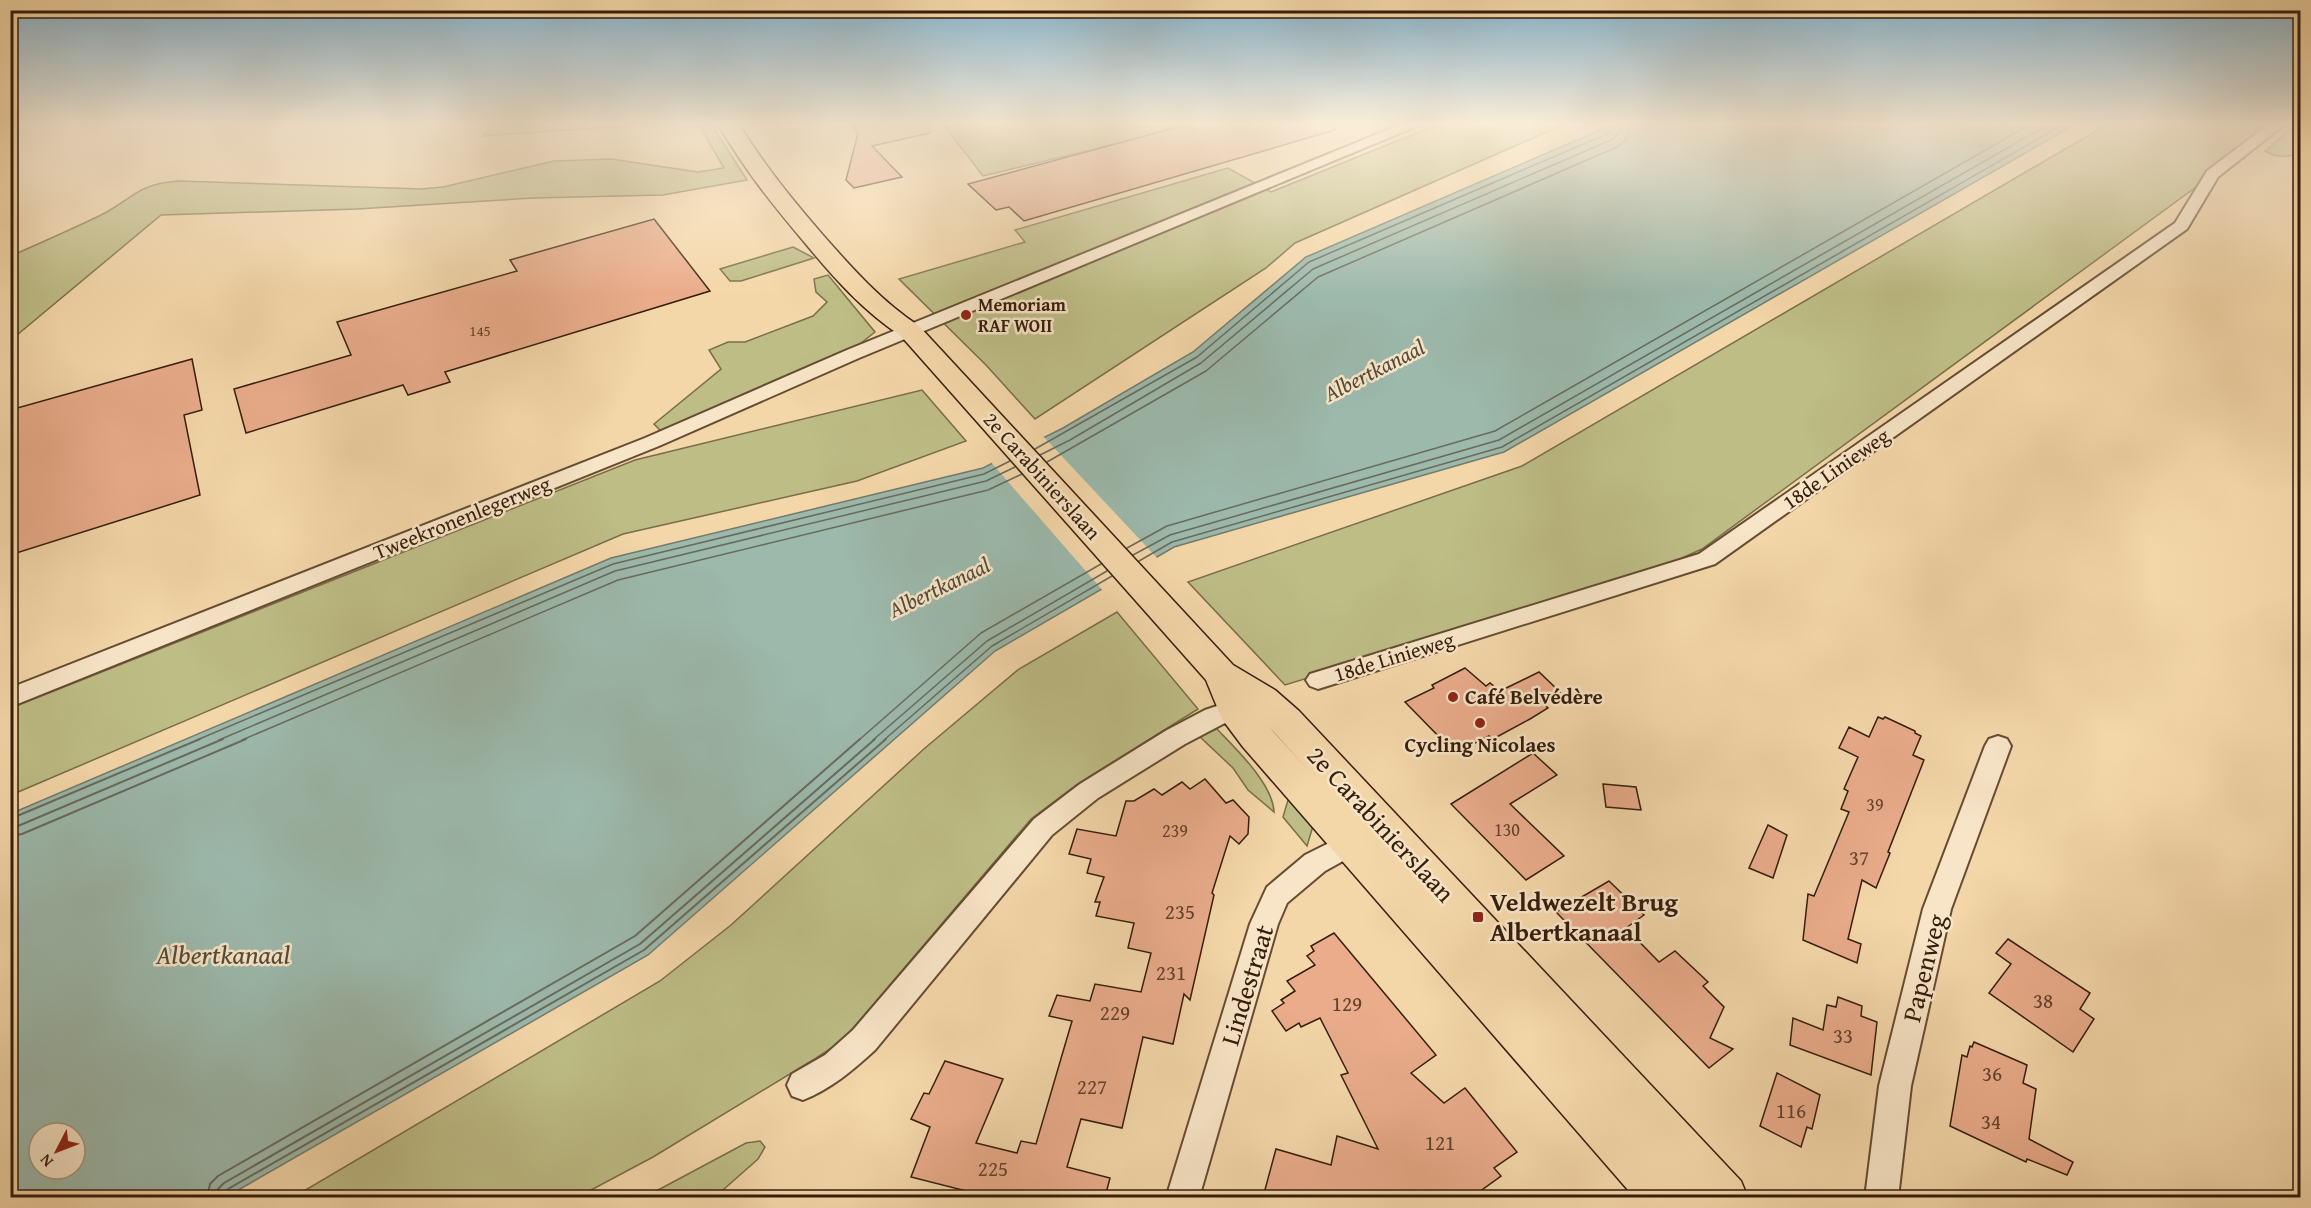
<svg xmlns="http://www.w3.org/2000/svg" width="2311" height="1208" font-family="'Gentium Book Plus',serif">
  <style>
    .green { fill: #bebd86; stroke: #7a6d49; stroke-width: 1.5 }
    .water { fill: #9cb9ac; stroke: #737b6c; stroke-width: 1.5; fill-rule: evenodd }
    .pier { fill: #f4d7a9 }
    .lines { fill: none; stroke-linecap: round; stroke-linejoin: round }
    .shore-far1 { stroke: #686b5c; stroke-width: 1.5 }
    .shore { stroke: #686b5c; stroke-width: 2 }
    .building { fill: #eaac8b; stroke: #351d0c; stroke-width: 1.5 }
    .street-casing { stroke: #654c33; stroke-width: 4 }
    .primary-casing { stroke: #351d0c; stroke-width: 3 }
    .street { fill: #f8e5c7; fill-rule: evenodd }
    .primary { fill: #f4d7a9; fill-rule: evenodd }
    .poi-dot { fill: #8f2418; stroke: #f8e5c7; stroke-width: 2 }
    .labels { text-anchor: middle; stroke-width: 5; stroke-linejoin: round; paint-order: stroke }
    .far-number-label { font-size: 15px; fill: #62412c }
    .far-poi-label { font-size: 18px; font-weight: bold; fill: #351d0c; stroke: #f8e5c7; text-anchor: start }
    .number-label { font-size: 18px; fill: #62412c }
    .street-label { font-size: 21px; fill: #351d0c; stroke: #f8e5c7 }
    .poi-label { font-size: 21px; font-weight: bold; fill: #351d0c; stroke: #f8e5c7; text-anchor: start }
    .near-number-label { font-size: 21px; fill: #62412c }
    .water-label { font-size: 22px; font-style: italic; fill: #544c3c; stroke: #f8e5c7 }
    .near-street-label { font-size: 26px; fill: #351d0c; stroke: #f8e5c7 }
    .near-poi-label { font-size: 26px; font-weight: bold; fill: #351d0c; stroke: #f8e5c7; text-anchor: start }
    .near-water-label { font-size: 27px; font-style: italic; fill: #544c3c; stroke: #f8e5c7 }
  </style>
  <rect width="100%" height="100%" fill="#f4d7a9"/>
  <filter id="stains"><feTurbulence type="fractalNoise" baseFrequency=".00333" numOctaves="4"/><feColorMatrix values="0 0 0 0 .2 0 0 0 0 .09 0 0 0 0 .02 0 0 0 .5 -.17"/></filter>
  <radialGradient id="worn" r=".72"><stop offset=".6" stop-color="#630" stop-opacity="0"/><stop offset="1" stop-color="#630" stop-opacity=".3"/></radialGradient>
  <g class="green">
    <path d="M 494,124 L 655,124 L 482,136 Z"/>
    <path d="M 698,124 L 711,124 L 747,180 L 663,195 L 533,198 L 357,209 L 161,215 L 11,340 L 11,256 C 40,243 70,230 99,216 C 133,199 136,184 179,181 L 421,189 L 443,187 L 554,161 L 611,159 L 698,172 L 724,168 Z"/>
    <path d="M 943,124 L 1182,124 L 1144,137 L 983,176 Z"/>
    <path d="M 1439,124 L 1565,124 L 1295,243 L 1266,268 L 1035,419 L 986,365 L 899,279 L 1025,242 L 1015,230 L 1228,168 L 1271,192 Z"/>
    <path d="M 2108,124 L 2282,124 L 1702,549 L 1642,576 L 1285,685 L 1188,582 L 1522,466 Z"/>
    <path d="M 2297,124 L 2300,124 L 2300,152 C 2287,158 2278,158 2265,151 Z"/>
    <path d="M 793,247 L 814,258 L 741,281 L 730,281 L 720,269 Z"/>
    <path d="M 828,275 L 875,332 L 856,347 L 662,432 L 654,424 L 721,369 L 709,350 L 728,342 L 745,342 L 813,316 L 827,302 L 816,292 L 814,279 Z"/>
    <path d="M 922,390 L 966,441 L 857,481 L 623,534 L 11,795 L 11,708 L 635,460 Z"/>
    <path d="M 1117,612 L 1198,709 L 1076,785 L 1031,819 L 843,1040 L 813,1060 L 653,1157 L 578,1197 L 292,1198 L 660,981 L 731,925 L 925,748 L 1019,669 Z"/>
    <path d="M 1217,729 C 1236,749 1273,784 1274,812 L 1248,790 L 1233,768 L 1198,735 Z"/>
    <path d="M 1294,793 L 1313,826 L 1307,846 L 1283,817 L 1288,800 Z"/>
    <path d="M 760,1141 L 765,1147 L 758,1159 L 715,1197 L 645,1197 L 746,1143 Z"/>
  </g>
  <path class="water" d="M 1614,124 L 2076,124 L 1504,452 L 1174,547 L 995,651 L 648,955 L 226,1197 L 11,1197 L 10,814 L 611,558 L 983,468 L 1063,428 L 1193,352 L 1306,257 ZM 39,1133 L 75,1133 L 75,1169 L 39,1169 Z"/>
  <path class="pier" d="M 1042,435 L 1159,560 L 1104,592 L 990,461 Z"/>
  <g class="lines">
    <g class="shore-far1">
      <path d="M 1035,449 L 1197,357 L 1309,262 L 1609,133 L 1614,124"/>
      <path d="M 1040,455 L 1070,440 L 1201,363 L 1313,269 L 1613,139 L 1619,133 L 1621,124"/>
      <path d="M 1047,462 L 1206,371 L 1318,277 L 1617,147 L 1627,138 L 1630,124"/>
      <path d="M 1127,548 L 1167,526 L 1495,431 L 2031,124"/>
      <path d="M 1133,555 L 1170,535 L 1499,440 L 2049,124"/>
      <path d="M 1139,561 L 1172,542 L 1502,447 L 2064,124"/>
      <path d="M 197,740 L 613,564 L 984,474 L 1010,461"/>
      <path d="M 219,740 L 615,571 L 986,481 L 1015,467"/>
      <path d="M 242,740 L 618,580 L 988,490 L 1022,474"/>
      <path d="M 859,740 L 981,633 L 1101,564"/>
      <path d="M 873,740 L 987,641 L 1107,571"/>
      <path d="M 884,740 L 992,646 L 1112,576"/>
    </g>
    <g class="shore">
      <path d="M 10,819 L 200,739"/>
      <path d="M 10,827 L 18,826 L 223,739"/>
      <path d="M 10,836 L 22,834 L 246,739"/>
      <path d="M 207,1198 L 210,1184 L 218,1176 L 635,936 L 860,739"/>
      <path d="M 216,1198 L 218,1189 L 224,1183 L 640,944 L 875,739"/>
      <path d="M 224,1198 L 228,1189 L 644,950 L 886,739"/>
    </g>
  </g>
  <g class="building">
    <path d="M 852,124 L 929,124 L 930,133 L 872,146 L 902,177 L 854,188 L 846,180 L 858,133 Z"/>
    <path d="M 1189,124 L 1334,124 L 1335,130 L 1024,221 L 1009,207 L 996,210 L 968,184 Z"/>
    <path d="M 654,219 L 710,291 L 445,372 L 450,382 L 408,395 L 403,385 L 246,433 L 234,389 L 351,355 L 337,322 L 517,271 L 510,260 Z"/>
    <path d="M 192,359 L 202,410 L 184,415 L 200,495 L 10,555 L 10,410 Z"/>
    <path d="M 1465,668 L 1486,686 L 1490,683 L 1500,691 L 1539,672 L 1560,692 L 1540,701 L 1548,708 L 1530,719 L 1493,739 L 1489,736 L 1455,753 L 1405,702 L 1434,688 L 1432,685 Z"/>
    <path d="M 1878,717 L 1883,719 L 1885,717 L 1915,731 L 1915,733 L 1921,736 L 1913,755 L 1924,760 L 1888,852 L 1890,853 L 1876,888 L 1862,880 L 1848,939 L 1861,944 L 1857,963 L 1803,940 L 1808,894 L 1814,896 L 1849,812 L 1841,809 L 1848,791 L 1844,789 L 1858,757 L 1839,748 L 1849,727 L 1869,737 Z"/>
    <path d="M 1533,753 L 1557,775 L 1510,804 L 1564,856 L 1526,880 L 1451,804 Z"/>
    <path d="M 1205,779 L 1226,803 L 1233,800 L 1249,817 L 1248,834 L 1239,844 L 1230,836 L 1212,893 L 1214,895 L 1190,1000 L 1184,994 L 1173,1044 L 1143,1037 L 1122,1128 L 1081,1119 L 1067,1167 L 1110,1178 L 1105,1197 L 990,1197 L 911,1177 L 930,1127 L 911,1119 L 924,1093 L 929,1094 L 945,1061 L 1003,1079 L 976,1143 L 1017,1153 L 1021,1141 L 1036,1144 L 1072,1021 L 1049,1016 L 1057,995 L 1090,1001 L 1095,984 L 1141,992 L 1151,953 L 1128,948 L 1134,923 L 1096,916 L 1100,902 L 1095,902 L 1104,877 L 1087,873 L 1091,859 L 1069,854 L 1077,829 L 1116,836 L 1126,801 L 1134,801 L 1154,789 L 1162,795 L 1182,782 L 1190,789 Z"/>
    <path d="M 1603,784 L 1636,787 L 1641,810 L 1606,807 Z"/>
    <path d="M 1768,825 L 1787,835 L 1773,878 L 1749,868 Z"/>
    <path d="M 1609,881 L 1644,915 L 1626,928 L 1659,962 L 1675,951 L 1708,982 L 1703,986 L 1724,1007 L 1710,1038 L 1733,1049 L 1709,1068 L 1556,912 Z"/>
    <path d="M 1334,933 L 1436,1055 L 1411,1073 L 1444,1103 L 1465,1088 L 1517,1152 L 1494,1168 L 1501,1176 L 1472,1197 L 1263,1197 L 1276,1149 L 1331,1165 L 1337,1136 L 1378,1149 L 1341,1075 L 1348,1073 L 1320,1018 L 1301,1027 L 1299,1023 L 1286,1031 L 1272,1011 L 1284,1003 L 1281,1000 L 1295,991 L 1287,981 L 1315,965 L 1307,956 L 1314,951 L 1311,946 Z"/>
    <path d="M 2008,939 L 2090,993 L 2080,1009 L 2094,1019 L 2073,1052 L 1989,993 L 2011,964 L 1996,953 Z"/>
    <path d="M 1838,997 L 1862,1006 L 1861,1016 L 1877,1022 L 1871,1075 L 1790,1045 L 1793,1018 L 1823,1030 L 1827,1005 L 1836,1007 Z"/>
    <path d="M 1974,1042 L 2027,1065 L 2023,1083 L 2036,1089 L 2029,1139 L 2073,1162 L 2067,1175 L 2027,1159 L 2026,1162 L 1950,1126 L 1962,1055 L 1967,1057 L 1970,1046 L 1972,1047 Z"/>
    <path d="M 1777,1073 L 1820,1095 L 1812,1129 L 1807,1127 L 1801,1147 L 1760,1126 Z"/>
  </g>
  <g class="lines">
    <defs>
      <g id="street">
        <path d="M 1402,124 L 1422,124 L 859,358 L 659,446 L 10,707 L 10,688 L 645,438 L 847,350 Z"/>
        <path d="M 2269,124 L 2285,124 L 2218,177 L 2187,229 L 1715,564 L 1318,689 L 1310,686 L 1306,680 L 1310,674 L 1699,554 L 2175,223 L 2207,171 Z"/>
        <path d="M 1250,695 L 1259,697 L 1262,704 L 1259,711 L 1223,724 L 1185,744 L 1098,798 L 1052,835 L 875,1050 C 853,1070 831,1089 803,1100 L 792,1096 L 787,1085 L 792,1074 L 825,1055 L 853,1030 L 1034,819 L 1080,784 L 1167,730 L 1205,710 Z"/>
        <path d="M 1998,736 L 2007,739 L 2011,746 L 1951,909 L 1911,1086 L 1898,1198 L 1865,1198 L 1879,1086 L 1923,909 L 1985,746 L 1989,739 Z"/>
        <path d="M 1361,827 L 1370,830 L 1374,838 L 1370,846 L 1325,871 L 1287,903 L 1278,924 L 1199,1198 L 1166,1198 L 1250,924 L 1267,887 L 1305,855 Z"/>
      </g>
      <path id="primary" d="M 718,124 L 739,124 C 763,164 792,199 822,234 C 852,268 881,301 919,326 L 1233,665 L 1275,690 L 1299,711 L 1741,1181 L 1748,1198 L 1635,1198 L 1243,747 L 1222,719 L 1206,680 L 901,336 C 863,311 834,278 805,243 C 773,205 743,168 718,124 ZM 1269,727 L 1273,731 L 1310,772 Z"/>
    </defs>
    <use href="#street" class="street-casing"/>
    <use href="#primary" class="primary-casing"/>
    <use href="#street" class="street"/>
    <use href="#primary" class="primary"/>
  </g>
  <linearGradient id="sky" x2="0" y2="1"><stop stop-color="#89b6d0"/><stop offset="0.42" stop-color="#faedd8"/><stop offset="1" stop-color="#faedd8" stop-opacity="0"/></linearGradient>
  <rect width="2311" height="294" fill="url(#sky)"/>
  <g class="poi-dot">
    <circle cx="966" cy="315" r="6"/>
    <circle cx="1453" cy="697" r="6"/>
    <circle cx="1480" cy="723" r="6"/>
    <rect x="1472" y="911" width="12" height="12" rx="3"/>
  </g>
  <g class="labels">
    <g class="far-number-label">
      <text x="480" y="336">145</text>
    </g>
    <g class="far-poi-label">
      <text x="978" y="311">Memoriam<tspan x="978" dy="21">RAF WOII</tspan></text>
    </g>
    <g class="number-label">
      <text x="1875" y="811">39</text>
      <text x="1507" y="836">130</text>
      <text x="1175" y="837">239</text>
    </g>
    <g class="street-label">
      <text transform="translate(1836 469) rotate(-35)" y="7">18de Linieweg</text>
      <text transform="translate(1042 476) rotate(48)" y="7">2e Carabinierslaan</text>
      <text transform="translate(462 518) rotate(-22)" y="7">Tweekronenlegerweg</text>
      <text transform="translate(1394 657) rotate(-17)" y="7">18de Linieweg</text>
    </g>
    <g class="poi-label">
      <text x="1465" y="704">Café Belvédère</text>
      <text x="1480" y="752" text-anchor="middle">Cycling Nicolaes</text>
    </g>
    <g class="near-number-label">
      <text x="1859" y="865">37</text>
      <text x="1180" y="919">235</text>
      <text x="1171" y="980">231</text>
      <text x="2043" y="1008">38</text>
      <text x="1347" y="1011">129</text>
      <text x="1115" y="1020">229</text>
      <text x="1843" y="1043">33</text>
      <text x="1992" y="1081">36</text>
      <text x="1092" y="1094">227</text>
      <text x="1791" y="1118">116</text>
      <text x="1991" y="1129">34</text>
      <text x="1440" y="1150">121</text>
      <text x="993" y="1176">225</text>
    </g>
    <g class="water-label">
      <text transform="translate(1374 370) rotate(-27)" y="8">Albertkanaal</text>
      <text transform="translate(939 587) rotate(-26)" y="8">Albertkanaal</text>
    </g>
    <g class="near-street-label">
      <text transform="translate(1381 824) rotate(47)" y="9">2e Carabinierslaan</text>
      <text transform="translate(1924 968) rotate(-76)" y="9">Papenweg</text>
      <text transform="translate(1247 985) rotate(-73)" y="9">Lindestraat</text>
    </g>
    <g class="near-poi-label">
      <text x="1490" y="911">Veldwezelt Brug<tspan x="1490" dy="30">Albertkanaal</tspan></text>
    </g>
    <g class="near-water-label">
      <text x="223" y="964">Albertkanaal</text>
    </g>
  </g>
  <rect width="2311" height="1208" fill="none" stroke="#f4d7a9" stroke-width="36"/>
  <rect x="12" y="12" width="2287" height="1184" fill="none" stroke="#351d0c" stroke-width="3"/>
  <rect x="18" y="18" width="2275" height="1172" fill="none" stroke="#351d0c" stroke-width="1.5"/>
  <g transform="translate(57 1151) rotate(228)"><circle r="28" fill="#f8e5c7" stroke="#aa957c" stroke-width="1.5"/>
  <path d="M0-4.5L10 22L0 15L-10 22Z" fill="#8f2418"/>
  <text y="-9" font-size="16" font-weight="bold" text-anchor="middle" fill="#351d0c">N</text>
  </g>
  <rect width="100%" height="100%" filter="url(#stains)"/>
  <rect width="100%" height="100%" fill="url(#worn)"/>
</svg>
